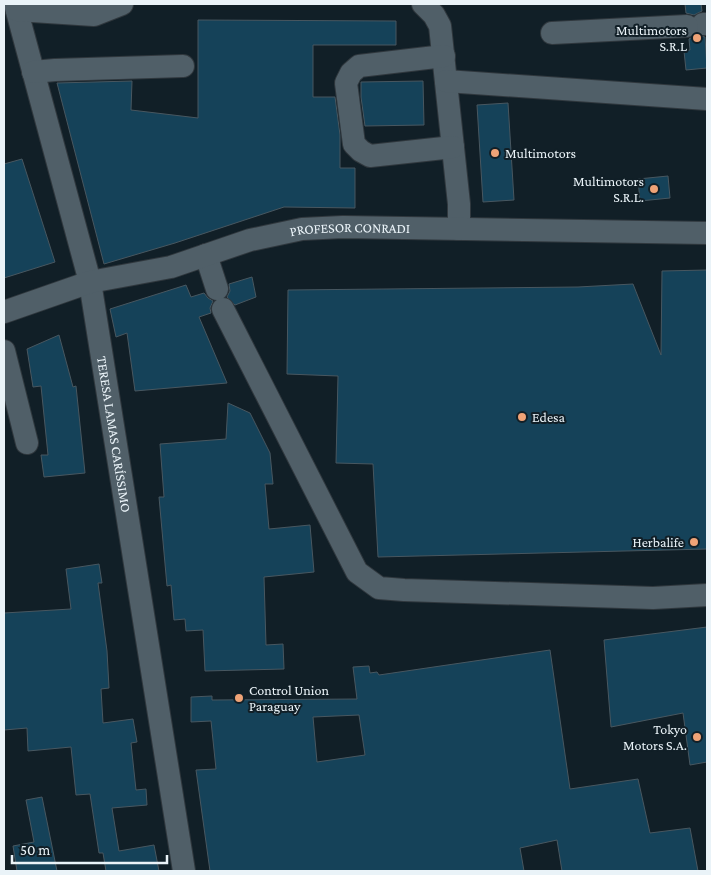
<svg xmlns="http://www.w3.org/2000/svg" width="711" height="875" font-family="'Crimson Pro',serif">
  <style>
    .building { fill: #154259; stroke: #485760; fill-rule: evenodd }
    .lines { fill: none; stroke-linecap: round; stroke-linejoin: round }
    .minor-casing { stroke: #30383e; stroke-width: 24 }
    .minor { stroke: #505f68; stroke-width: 22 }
    .poi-dot { fill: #efa377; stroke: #111f27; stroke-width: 2 }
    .labels { text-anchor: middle; stroke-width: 4; stroke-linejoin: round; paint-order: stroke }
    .poi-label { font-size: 14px; fill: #eaf3f8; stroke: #111f27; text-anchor: end }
    .street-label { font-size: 14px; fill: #eaf3f8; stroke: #111f27 }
  </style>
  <rect width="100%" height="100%" fill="#111f27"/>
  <g class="building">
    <path d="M 685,4 L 701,4 L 702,11 L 694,15 L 686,13 Z"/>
    <path d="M 198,20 L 396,21 L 396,45 L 313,45 L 313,97 L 335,97 L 340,135 L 340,168 L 355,168 L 355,208 L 284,207 L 175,243 L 104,264 L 57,83 L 132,81 L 131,110 L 198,118 Z"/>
    <path d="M 696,35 L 705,37 L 707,68 L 686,70 L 684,51 L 690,50 L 689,39 Z"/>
    <path d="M 423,81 L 424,125 L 365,126 L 361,97 L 361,82 Z"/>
    <path d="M 508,103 L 514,200 L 483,202 L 477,105 Z"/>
    <path d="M 22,159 L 55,262 L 4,278 L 4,164 Z"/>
    <path d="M 668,176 L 670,198 L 640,201 L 638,179 Z"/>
    <path d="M 707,270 L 707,549 L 378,557 L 373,464 L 336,463 L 338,376 L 287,374 L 288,290 L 578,287 L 633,284 L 661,355 L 662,271 Z"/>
    <path d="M 252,277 L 256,297 L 235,305 L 227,297 L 230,291 L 229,284 Z"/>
    <path d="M 186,285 L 191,297 L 204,293 L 208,298 L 213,301 L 210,308 L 211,313 L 199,317 L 227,383 L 135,391 L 127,333 L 116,337 L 110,309 Z"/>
    <path d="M 59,335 L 73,387 L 76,386 L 85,473 L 44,477 L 41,455 L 48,455 L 41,386 L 33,387 L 27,349 Z"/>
    <path d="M 228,403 L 250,413 L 270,453 L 273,484 L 265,484 L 269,529 L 310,525 L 314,572 L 264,577 L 266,645 L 283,644 L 284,669 L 205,671 L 203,630 L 186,631 L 185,619 L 174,620 L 171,585 L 167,586 L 159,497 L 164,497 L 160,444 L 226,439 Z"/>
    <path d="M 99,564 L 102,583 L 98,583 L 107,651 L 109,688 L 101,689 L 103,723 L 133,719 L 137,742 L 131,743 L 136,790 L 146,789 L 147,805 L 112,808 L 119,851 L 154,845 L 159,871 L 106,871 L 103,853 L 99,853 L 90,794 L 76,795 L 71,747 L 28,751 L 27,728 L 4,730 L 4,613 L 71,609 L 66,569 Z"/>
    <path d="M 707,627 L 707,762 L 690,765 L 683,713 L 611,727 L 604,640 Z"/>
    <path d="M 550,650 L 570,789 L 638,779 L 650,833 L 690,828 L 698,871 L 562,871 L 557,840 L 520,848 L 524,871 L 210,871 L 196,770 L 216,769 L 211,721 L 191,722 L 191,697 L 212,696 L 212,700 L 357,699 L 353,667 L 369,666 L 370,673 L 377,672 L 379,675 ZM 359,715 L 365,755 L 317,762 L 313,717 Z"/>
    <path d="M 42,797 L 57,871 L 17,871 L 13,846 L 34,842 L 26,800 Z"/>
  </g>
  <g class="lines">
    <defs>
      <g id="minor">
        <path id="s1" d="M 15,4 L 90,282 L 184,871"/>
        <path d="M 423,4 L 434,15 L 440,26 L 459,204 L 459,229"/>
        <path d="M 17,10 L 94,15 L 122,4"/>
        <path d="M 703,24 L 707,24"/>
        <path d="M 552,33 L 687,26"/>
        <path d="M 444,56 L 359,66 L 351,73 L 346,83 L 354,144 L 361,151 L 370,156 L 453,147"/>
        <path d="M 33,72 L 55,70 L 183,66"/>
        <path d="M 446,81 L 707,99"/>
        <path d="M 206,255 L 217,289"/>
        <path d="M 223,309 L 357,572 L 379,588 L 404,590 L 653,598 L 707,595"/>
        <path id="s2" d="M 4,312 L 90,282 L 171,267 L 250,240 L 302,229 L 343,227 L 707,233"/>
        <path d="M 4,351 L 27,443"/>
      </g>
    </defs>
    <use href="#minor" class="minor-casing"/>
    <use href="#minor" class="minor"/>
  </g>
  <g class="poi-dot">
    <circle cx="697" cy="38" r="5"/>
    <circle cx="495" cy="153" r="5"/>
    <circle cx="654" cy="189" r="5"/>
    <circle cx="522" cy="417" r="5"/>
    <circle cx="694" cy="542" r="5"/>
    <circle cx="239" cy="698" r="5"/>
    <circle cx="697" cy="737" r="5"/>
  </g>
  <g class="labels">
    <g class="poi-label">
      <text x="687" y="35">Multimotors<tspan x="687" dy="16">S.R.L</tspan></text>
      <text x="505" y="158" text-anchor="start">Multimotors</text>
      <text x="644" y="186">Multimotors<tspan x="644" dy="16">S.R.L.</tspan></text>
      <text x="532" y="422" text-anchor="start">Edesa</text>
      <text x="684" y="547">Herbalife</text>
      <text x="249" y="695" text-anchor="start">Control Union<tspan x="249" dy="16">Paraguay</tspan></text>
      <text x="687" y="734">Tokyo<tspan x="687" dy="16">Motors S.A.</tspan></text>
    </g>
    <g class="street-label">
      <text dy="5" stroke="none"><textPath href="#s2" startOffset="358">PROFESOR CONRADI</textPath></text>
      <text dy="5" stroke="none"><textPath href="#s1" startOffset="442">TERESA LAMAS CARÍSSIMO</textPath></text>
    </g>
  </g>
  <rect width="711" height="875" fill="none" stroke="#eaf3f8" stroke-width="10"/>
  <path d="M12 855v8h155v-8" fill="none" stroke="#eaf3f8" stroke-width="2.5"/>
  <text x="20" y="855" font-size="15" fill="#eaf3f8" stroke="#111f27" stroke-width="4" paint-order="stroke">50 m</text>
</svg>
